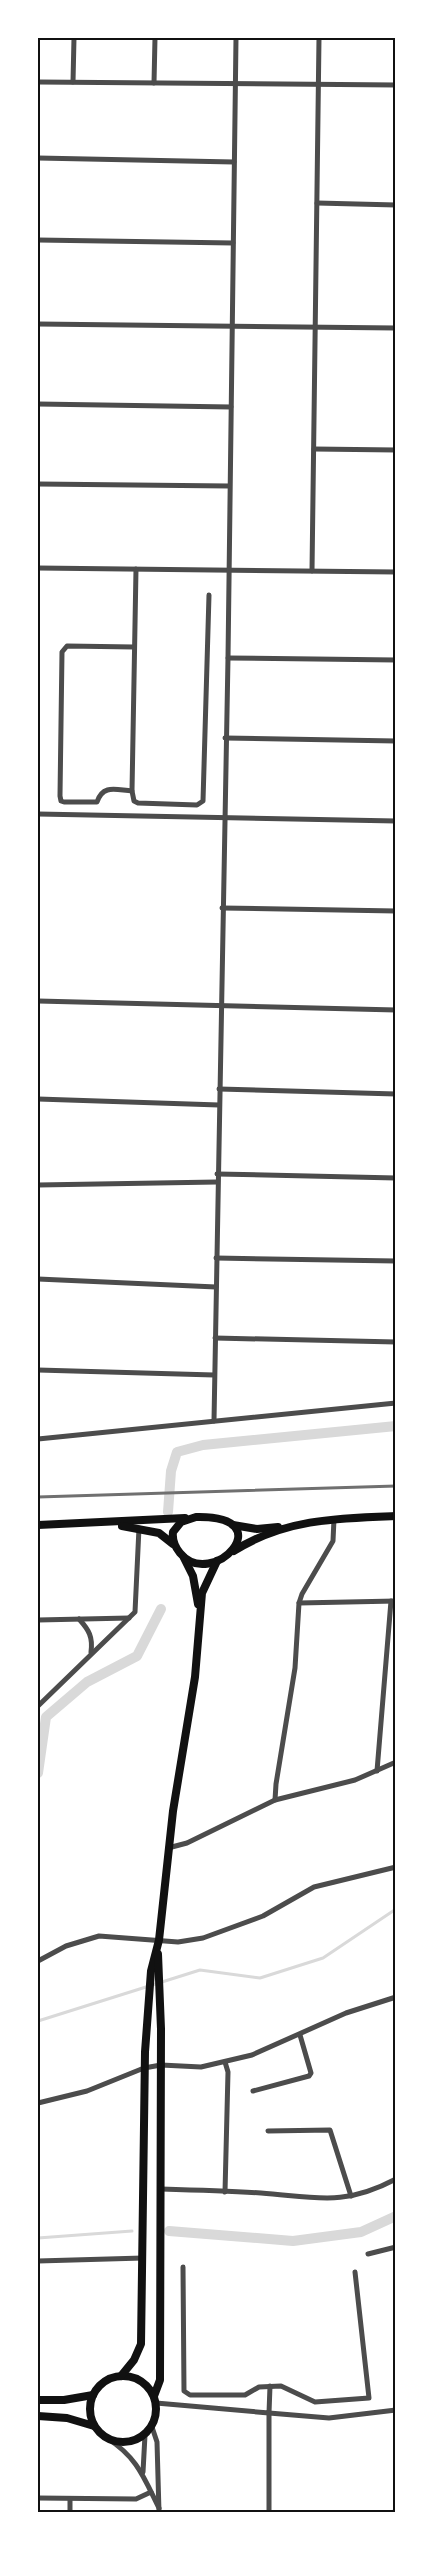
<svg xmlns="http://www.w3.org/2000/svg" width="433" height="2550" font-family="'DM Sans',sans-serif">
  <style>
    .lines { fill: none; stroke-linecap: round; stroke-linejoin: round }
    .stream { stroke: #d9d9d9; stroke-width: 3 }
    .canal { stroke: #d9d9d9; stroke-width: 10 }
    .minor { stroke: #4c4c4c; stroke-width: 5 }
    .secondary { stroke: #111; stroke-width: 8 }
    .rail { stroke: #707070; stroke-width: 3 }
    .neatline { fill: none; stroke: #111; stroke-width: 2 }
  </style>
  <rect width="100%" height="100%" fill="#fff"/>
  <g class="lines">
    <g class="stream">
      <path d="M 38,2021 L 200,1970 L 260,1978 L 323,1958 L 396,1909"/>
      <path d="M 38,2238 L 132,2231"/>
    </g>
    <g class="canal">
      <path d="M 168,1512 L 171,1471 L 177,1452 L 203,1445 L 396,1426"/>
      <path d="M 38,1773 L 46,1717 L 87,1682 L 137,1656 L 161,1609"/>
      <path d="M 169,2231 L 293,2241 L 361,2232 L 396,2216"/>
    </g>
    <g class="minor">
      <path d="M 38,82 L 396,85"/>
      <path d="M 73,82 L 74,38"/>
      <path d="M 154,83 L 155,38"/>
      <path d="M 38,158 L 234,162"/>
      <path d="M 317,203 L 396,205"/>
      <path d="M 38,240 L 233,243"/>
      <path d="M 38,324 L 396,328"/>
      <path d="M 38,404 L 231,407"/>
      <path d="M 314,449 L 396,450"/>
      <path d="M 38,484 L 229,486"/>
      <path d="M 38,568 L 396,572"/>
      <path d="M 312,571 L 319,38"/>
      <path d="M 134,647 L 67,646 L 62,652 L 60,796 L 61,801 L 64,802 L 97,802 C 103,784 116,790 132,791 L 134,801 L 138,803 L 197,805 L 203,801 L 209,595"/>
      <path d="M 228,658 L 396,660"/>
      <path d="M 225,738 L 396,741"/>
      <path d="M 132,791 L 136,569"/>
      <path d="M 38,814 L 396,821"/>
      <path d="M 222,908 L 396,911"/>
      <path d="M 38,1001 L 396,1010"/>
      <path d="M 219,1089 L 396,1094"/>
      <path d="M 38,1099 L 219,1105"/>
      <path d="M 217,1174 L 396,1178"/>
      <path d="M 38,1185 L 217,1182"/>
      <path d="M 216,1258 L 396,1261"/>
      <path d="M 38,1279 L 216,1287"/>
      <path d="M 215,1338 L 396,1342"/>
      <path d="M 38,1370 L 214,1375"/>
      <path d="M 214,1421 L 228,658 L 236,38"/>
      <path d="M 38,1439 L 396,1403"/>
      <path d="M 299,1603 L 396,1601"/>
      <path d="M 79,1619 C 89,1630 93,1637 91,1652"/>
      <path d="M 38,1620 L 129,1618"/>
      <path d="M 38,1706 L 135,1612 L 139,1528"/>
      <path d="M 377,1771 L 391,1601"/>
      <path d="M 275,1800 L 276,1784 L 295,1668 L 299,1603 L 302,1594 L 333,1541 L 334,1519"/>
      <path d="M 168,1848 L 187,1843 L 275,1800 L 355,1780 L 396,1762"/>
      <path d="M 38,1961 L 66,1946 L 99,1936 L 178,1942 L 203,1938 L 263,1916 L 314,1887 L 396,1867"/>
      <path d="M 225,2062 L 228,2072 L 225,2192"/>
      <path d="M 253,2091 L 309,2076 L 311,2073 L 300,2035"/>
      <path d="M 38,2103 L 87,2091 L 144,2068 L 161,2065 L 201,2067 L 252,2055 L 346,2013 L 396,1997"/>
      <path d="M 268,2131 L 330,2130 L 351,2196"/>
      <path d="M 161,2189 C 195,2190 228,2191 261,2193 C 316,2197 343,2207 396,2179"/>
      <path d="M 368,2254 L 396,2247"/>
      <path d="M 38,2261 L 143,2258"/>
      <path d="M 183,2267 L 184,2391 L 190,2395 L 245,2395 L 259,2387 L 281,2386 L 315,2402 L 369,2398 L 355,2272"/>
      <path d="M 156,2403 L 269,2413 L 270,2386"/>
      <path d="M 152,2427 L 157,2442 L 159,2512"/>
      <path d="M 108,2439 C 137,2457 144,2478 159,2508"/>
      <path d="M 143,2472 L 145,2435"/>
      <path d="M 38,2498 L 136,2499 L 151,2492"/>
      <path d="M 70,2499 L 70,2512"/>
      <path d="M 269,2512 L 269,2413 L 329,2418 L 396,2410"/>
      <path d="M 394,2512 L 396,2512"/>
    </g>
    <g class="secondary">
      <path d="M 196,1517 C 284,1515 212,1592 180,1553 C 175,1547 172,1540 173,1532 L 181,1522 Z"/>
      <path d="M 38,1525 L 185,1518"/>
      <path d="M 233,1525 L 257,1529 L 278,1527"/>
      <path d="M 122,1526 L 159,1533 L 173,1544"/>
      <path d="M 234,1551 C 284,1519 338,1518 396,1516"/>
      <path d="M 184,1558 L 193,1576 L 198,1604"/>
      <circle cx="123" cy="2409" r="33"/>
      <path d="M 121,2376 L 134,2360 L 141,2344 L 145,2052 L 151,1971 L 159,1940 L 173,1811 L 195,1677 L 202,1593 L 217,1561"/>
      <path d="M 154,2396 L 160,2380 L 161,2029 L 158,1954"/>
      <path d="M 38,2400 L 64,2400 L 93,2395"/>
      <path d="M 38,2416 L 67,2418 L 94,2426"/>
    </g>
    <path class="rail" d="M 38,1497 L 396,1486"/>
  </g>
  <rect width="433" height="2550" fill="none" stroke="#ffffff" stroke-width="78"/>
  <rect x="39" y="39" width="355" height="2472" class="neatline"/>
</svg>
